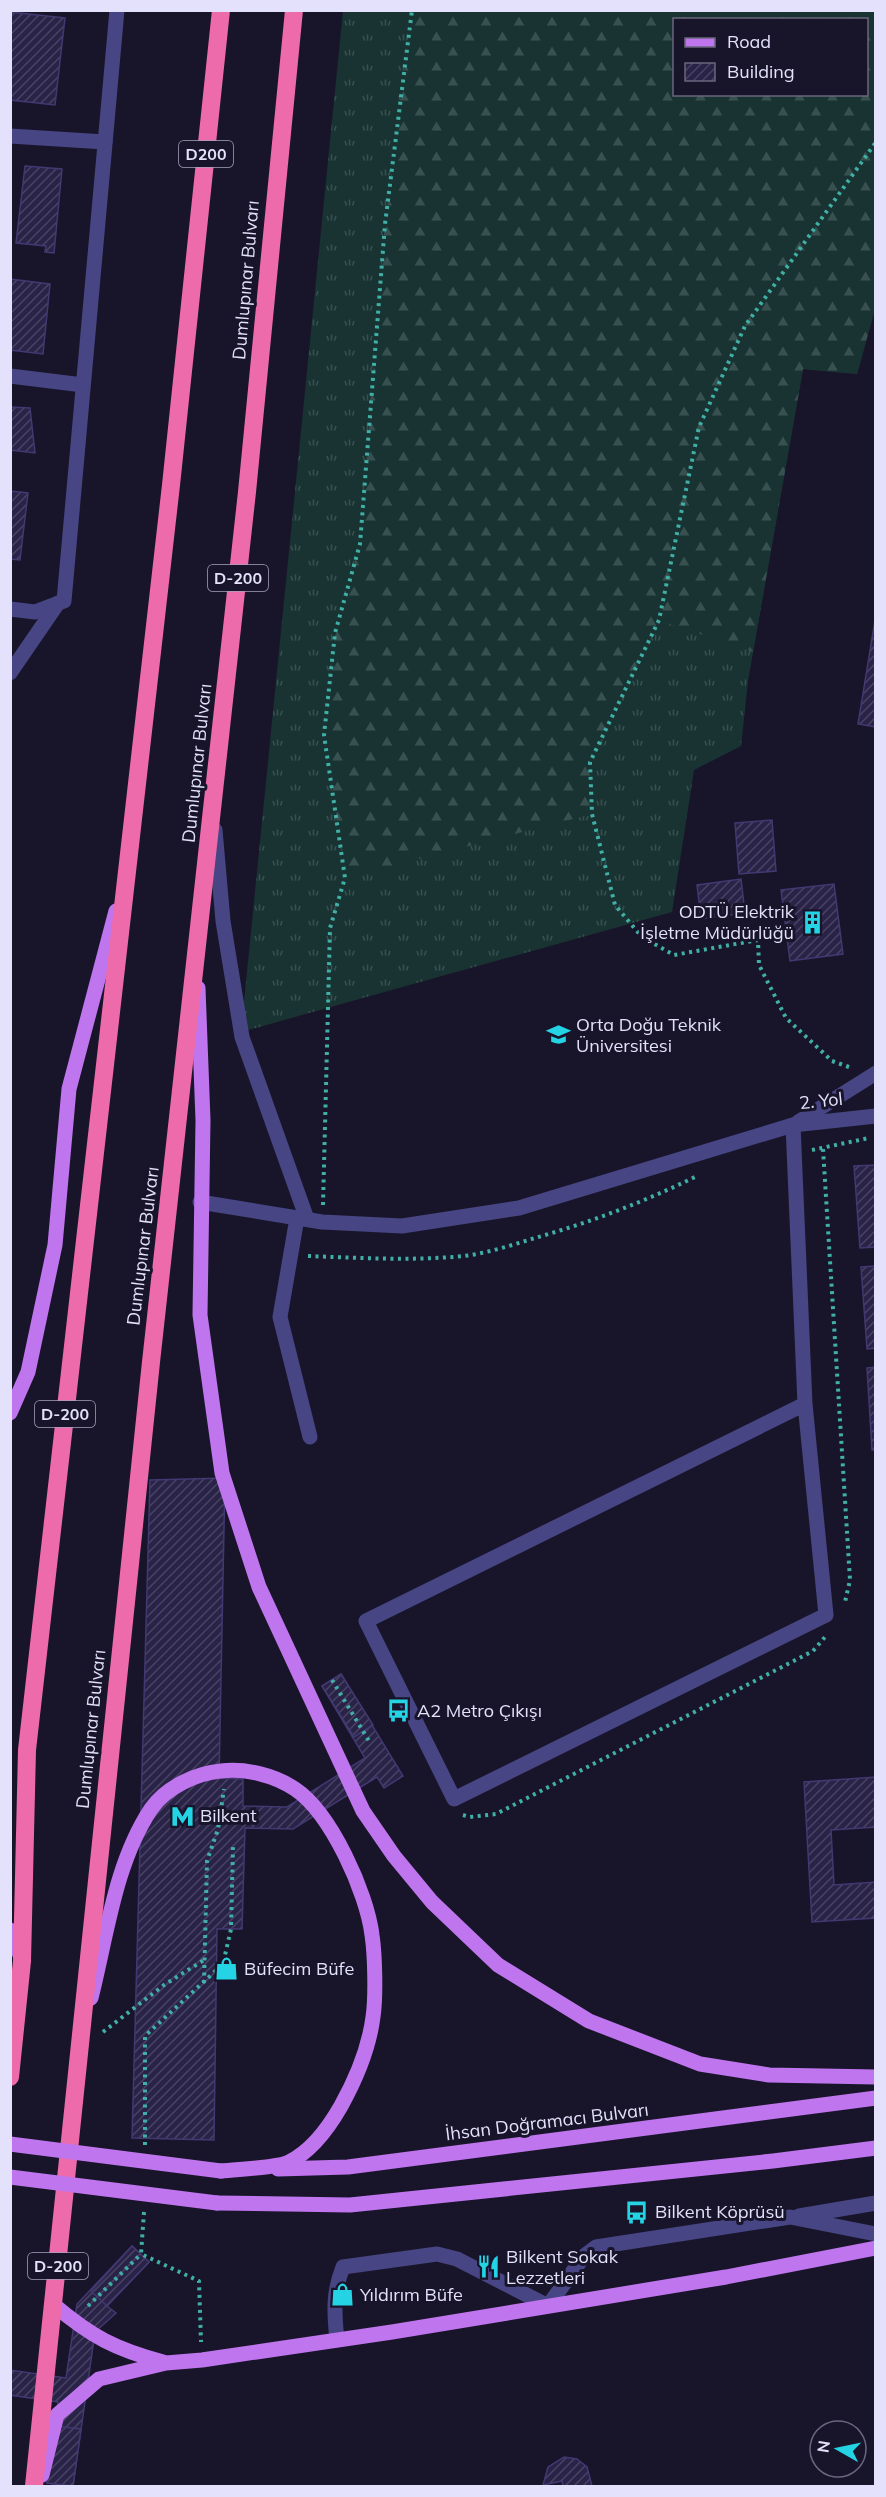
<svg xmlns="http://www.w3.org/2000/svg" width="886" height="2497" font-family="Mulish,sans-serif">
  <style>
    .grass { fill: url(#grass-tufts); fill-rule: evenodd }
    .forest { fill: url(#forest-firs); fill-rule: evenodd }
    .building { fill: url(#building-hatch); stroke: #423872; stroke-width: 1.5 }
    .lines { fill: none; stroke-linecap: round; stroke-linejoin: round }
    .path { stroke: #40b0a7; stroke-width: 4; stroke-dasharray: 3 4.5; stroke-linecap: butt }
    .minor { stroke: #474583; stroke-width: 15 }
    .major { stroke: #bf75ee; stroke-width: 15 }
    .highway { stroke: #ed6aab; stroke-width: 18 }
    .major-bridge { stroke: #bf75ee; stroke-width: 15 }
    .labels { text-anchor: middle; stroke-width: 6; stroke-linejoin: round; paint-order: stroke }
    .shield { fill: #18152a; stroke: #a6a4bc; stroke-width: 1.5 }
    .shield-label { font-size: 16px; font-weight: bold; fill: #e3e1fb }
    .street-label { font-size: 18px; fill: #e3e1fb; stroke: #18152a }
    .poi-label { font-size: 18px; fill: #e3e1fb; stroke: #18152a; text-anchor: start }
  </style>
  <defs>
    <pattern id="grass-tufts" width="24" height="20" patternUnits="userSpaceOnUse" patternTransform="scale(1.5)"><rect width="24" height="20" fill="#183332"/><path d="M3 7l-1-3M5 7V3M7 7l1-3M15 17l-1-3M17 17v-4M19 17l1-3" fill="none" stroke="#395051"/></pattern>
    <pattern id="forest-firs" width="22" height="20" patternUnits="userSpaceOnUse" patternTransform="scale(1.5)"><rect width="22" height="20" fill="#183332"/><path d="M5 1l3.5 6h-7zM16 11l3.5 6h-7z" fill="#395051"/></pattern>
    <pattern id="building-hatch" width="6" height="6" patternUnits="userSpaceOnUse" patternTransform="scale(1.5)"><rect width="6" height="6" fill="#2a2348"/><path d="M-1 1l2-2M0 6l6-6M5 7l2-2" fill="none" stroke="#494363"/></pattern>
  </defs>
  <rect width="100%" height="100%" fill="#18152a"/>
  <path class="grass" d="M 343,11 L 875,11 L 875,309 L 857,374 L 803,369 L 748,681 L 741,746 L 694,770 L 672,912 L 241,1032 ZM 674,20 L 866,20 L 866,94 L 674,94 Z"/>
  <path class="forest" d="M 412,11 L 875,11 L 875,309 L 857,374 L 803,369 L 753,652 L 659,620 L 590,762 L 592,814 L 345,878 L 324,735 L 335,633 L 360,544 L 385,224 ZM 674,20 L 866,20 L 866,94 L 674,94 Z"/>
  <g class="building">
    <path d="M 10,12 L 65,18 L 55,105 L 10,100 Z"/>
    <path d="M 25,166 L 62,169 L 54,253 L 45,252 L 46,246 L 16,243 Z"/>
    <path d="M 10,279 L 50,284 L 43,354 L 10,350 Z"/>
    <path d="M 10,407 L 30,408 L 35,453 L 10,450 Z"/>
    <path d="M 10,491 L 28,493 L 20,560 L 10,559 Z"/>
    <path d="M 876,614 L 876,727 L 858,724 Z"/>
    <path d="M 772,820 L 776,871 L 739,874 L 735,823 Z"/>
    <path d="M 741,879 L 745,913 L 701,919 L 697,885 Z"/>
    <path d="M 834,884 L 843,954 L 790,961 L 781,890 Z"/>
    <path d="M 876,1165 L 876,1247 L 860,1248 L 854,1166 Z"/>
    <path d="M 876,1266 L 876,1348 L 867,1349 L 861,1267 Z"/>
    <path d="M 876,1367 L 876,1450 L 872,1450 L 867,1368 Z"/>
    <path d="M 225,1478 L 219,1778 L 243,1779 L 243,1806 L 287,1807 L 365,1758 L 322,1686 L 341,1674 L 403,1776 L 384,1788 L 377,1777 L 293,1829 L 245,1828 L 242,1929 L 217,1929 L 214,2140 L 132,2138 L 150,1480 Z"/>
    <path d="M 341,1674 L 373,1725 L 354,1737 L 322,1686 Z"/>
    <path d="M 876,1777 L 876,1827 L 831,1830 L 834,1885 L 876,1882 L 876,1918 L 812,1922 L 804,1782 Z"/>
    <path d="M 132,2246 L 149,2262 L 107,2306 L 116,2313 L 95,2332 L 73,2486 L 47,2483 L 58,2402 L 10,2395 L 10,2370 L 66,2378 L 77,2304 Z"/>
    <path d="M 132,2246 L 149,2262 L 107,2306 L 91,2291 Z"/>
    <path d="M 55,2426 L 81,2429 L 73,2486 L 47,2483 Z"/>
    <path d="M 564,2457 L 577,2459 L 587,2467 L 592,2486 L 563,2486 L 562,2481 L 543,2485 L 548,2467 Z"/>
  </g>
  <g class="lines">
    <g class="path">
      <path d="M 849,1067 L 832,1061 L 786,1018 L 759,965 L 758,940 L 674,955 L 642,937 L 615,905 L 592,814 L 590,762 L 659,620 L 699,427 L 745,326 L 876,142"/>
      <path d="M 823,1149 L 850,1580 L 845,1602"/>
      <path d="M 812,1150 L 869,1138"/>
      <path d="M 323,1205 L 330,928 L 345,878 L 324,735 L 335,633 L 360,544 L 385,224 L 412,10"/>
      <path d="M 308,1256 C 360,1258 412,1261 464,1256 C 488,1253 512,1245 535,1238 C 591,1222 644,1202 697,1176"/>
      <path d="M 332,1680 L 369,1741"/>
      <path d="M 463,1815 L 470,1817 L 496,1814 L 813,1651 L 825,1637"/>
      <path d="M 204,1983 L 207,1861 L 218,1829 L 224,1789"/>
      <path d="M 103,2032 L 164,1985 L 204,1960"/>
      <path d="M 145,2145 L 145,2036 L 223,1964 L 231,1929 L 233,1846"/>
      <path d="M 144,2212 L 141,2254 L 199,2281 L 201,2342"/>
      <path d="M 88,2306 L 141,2254"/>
    </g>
    <g class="minor">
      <path d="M 10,136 L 105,142"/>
      <path d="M 10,376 L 83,385"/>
      <path d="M 10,609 L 35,612 L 64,601 L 117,10"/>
      <path d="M 10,673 L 58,603"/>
      <path d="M 215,830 L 223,921 L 242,1037 L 307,1219"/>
      <path d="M 798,1122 L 876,1073"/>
      <path d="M 793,1125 L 805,1404 L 826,1615 L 454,1799 L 366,1621 L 805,1404"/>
      <path d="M 200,1202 L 322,1222 L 402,1226 L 519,1208 L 793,1125 L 876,1116"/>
      <path d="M 297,1218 L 280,1317 L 310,1437"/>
      <path d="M 799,2216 L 876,2203"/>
      <path d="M 337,2340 C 334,2312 333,2292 343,2267 L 437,2254 L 457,2259 L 548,2306 L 584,2256 L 596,2247 L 790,2217 L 876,2234"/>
    </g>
    <g class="major">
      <path d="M 198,988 L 203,1120 L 200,1315 L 222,1473 L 259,1587 L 363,1811 L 394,1856 L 432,1902 L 498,1965 L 589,2021 L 700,2064 L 769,2075 L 876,2077"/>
      <path d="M 10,1413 L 28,1372 L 55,1245 L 69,1089 L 116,911"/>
      <path d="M 10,1930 L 20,1955"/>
      <path d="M 91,1998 C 107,1935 115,1863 151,1809 C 166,1787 197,1773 221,1771 C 245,1768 274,1775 295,1789 C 331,1813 367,1893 372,1935 C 375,1955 376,1997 373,2017 C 369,2048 356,2079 341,2106 C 329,2127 312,2151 289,2162 C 277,2168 237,2169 221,2171"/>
      <path d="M 278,2169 L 348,2167 L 876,2098"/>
      <path d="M 217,2203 L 350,2205 L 773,2161 L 876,2148"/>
      <path d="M 54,2305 C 92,2337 115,2349 163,2362"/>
      <path d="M 42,2475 L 57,2415 L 99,2379 L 166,2363 L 202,2360 L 392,2332 L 726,2277 L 876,2248"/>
    </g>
    <g class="highway">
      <path d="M 10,2077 L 22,1961 L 27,1750 L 171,485 L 221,10"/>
      <path d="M 34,2486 L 151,1362 L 247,492 L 294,10"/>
    </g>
    <g class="major-bridge">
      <path d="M 10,2144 L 221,2171"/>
      <path d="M 10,2177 L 217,2203"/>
    </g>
  </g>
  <defs>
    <symbol id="building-bare" viewBox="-9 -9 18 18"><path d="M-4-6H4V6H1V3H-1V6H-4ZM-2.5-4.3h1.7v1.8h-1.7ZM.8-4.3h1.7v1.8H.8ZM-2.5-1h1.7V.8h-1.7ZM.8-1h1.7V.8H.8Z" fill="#24d4e4" stroke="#18152a" stroke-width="2.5" paint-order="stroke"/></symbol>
    <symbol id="university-bare" viewBox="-9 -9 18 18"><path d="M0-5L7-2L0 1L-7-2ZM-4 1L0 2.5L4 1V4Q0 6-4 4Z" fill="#24d4e4" stroke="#18152a" stroke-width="2.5" paint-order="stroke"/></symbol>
    <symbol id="bus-bare" viewBox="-9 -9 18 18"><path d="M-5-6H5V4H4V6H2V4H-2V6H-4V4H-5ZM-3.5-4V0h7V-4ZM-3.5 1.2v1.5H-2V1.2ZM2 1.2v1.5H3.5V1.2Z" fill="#24d4e4" stroke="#18152a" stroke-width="2.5" paint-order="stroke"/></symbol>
    <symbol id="metro-bare" viewBox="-9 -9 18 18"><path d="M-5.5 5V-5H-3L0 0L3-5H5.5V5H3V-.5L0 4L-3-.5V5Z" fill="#24d4e4" stroke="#18152a" stroke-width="2.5" paint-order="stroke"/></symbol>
    <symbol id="shop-bare" viewBox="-9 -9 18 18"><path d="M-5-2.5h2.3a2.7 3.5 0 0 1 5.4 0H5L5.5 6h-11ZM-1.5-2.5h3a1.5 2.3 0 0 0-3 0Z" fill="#24d4e4" stroke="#18152a" stroke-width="2.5" paint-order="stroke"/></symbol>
    <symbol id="restaurant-bare" viewBox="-9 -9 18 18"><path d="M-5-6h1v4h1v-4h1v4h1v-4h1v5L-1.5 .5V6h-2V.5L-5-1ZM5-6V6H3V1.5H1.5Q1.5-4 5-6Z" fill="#24d4e4" stroke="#18152a" stroke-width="2.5" paint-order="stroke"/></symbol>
  </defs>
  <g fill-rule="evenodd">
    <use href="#building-bare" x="796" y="906" width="33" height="33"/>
    <use href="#university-bare" x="542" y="1018" width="33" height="33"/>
    <use href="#bus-bare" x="382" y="1694" width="33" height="33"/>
    <use href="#metro-bare" x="166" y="1800" width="33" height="33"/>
    <use href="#shop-bare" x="210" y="1952" width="33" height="33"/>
    <use href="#bus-bare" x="620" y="2196" width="33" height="33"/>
    <use href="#restaurant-bare" x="472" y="2250" width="33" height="33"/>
    <use href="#shop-bare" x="326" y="2278" width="33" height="33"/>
  </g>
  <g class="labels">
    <g class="shield">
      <rect x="179" y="141" width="54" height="26" rx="4.5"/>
      <rect x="208" y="565" width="60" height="26" rx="4.5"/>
      <rect x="35" y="1401" width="60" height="26" rx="4.5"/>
      <rect x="28" y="2253" width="60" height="26" rx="4.5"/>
    </g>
    <g class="shield-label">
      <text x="206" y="160">D200</text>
      <text x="238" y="584">D-200</text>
      <text x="65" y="1420">D-200</text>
      <text x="58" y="2272">D-200</text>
    </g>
    <g class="street-label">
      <text transform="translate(246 280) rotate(-85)" y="6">Dumlupınar Bulvarı</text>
      <text transform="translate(197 763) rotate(-84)" y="6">Dumlupınar Bulvarı</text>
      <text transform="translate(821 1101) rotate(-6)" y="6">2. Yol</text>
      <text transform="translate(143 1246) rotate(-83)" y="6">Dumlupınar Bulvarı</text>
      <text transform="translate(91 1729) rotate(-84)" y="6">Dumlupınar Bulvarı</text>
      <text transform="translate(547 2122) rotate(-7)" y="6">İhsan Doğramacı Bulvarı</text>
    </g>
    <g class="poi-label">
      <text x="794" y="918" text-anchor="end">ODTÜ Elektrik<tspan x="794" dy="21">İşletme Müdürlüğü</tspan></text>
      <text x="576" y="1031">Orta Doğu Teknik<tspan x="576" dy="21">Üniversitesi</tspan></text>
      <text x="417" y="1717">A2 Metro Çıkışı</text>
      <text x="200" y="1822">Bilkent</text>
      <text x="244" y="1975">Büfecim Büfe</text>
      <text x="655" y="2218">Bilkent Köprüsü</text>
      <text x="506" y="2263">Bilkent Sokak<tspan x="506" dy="21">Lezzetleri</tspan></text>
      <text x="360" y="2301">Yıldırım Büfe</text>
    </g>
  </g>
  <rect width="886" height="2497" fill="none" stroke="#e3e1fb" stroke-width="24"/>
  <rect x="673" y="18" width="195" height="78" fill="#18152a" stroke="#69677e" stroke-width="1.5"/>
  <rect x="685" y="38" width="30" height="9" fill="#bf75ee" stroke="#69677e" stroke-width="1.5"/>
  <text x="727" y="48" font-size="18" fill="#e3e1fb">Road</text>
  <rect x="685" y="63" width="30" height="18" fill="url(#building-hatch)" stroke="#69677e" stroke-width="1.5"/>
  <text x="727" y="78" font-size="18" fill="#e3e1fb">Building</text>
  <g transform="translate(838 2449) rotate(279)"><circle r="28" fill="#18152a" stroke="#69677e" stroke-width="1.5"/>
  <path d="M0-4.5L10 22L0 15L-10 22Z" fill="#24d4e4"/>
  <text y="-9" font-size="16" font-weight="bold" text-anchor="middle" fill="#e3e1fb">N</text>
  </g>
</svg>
